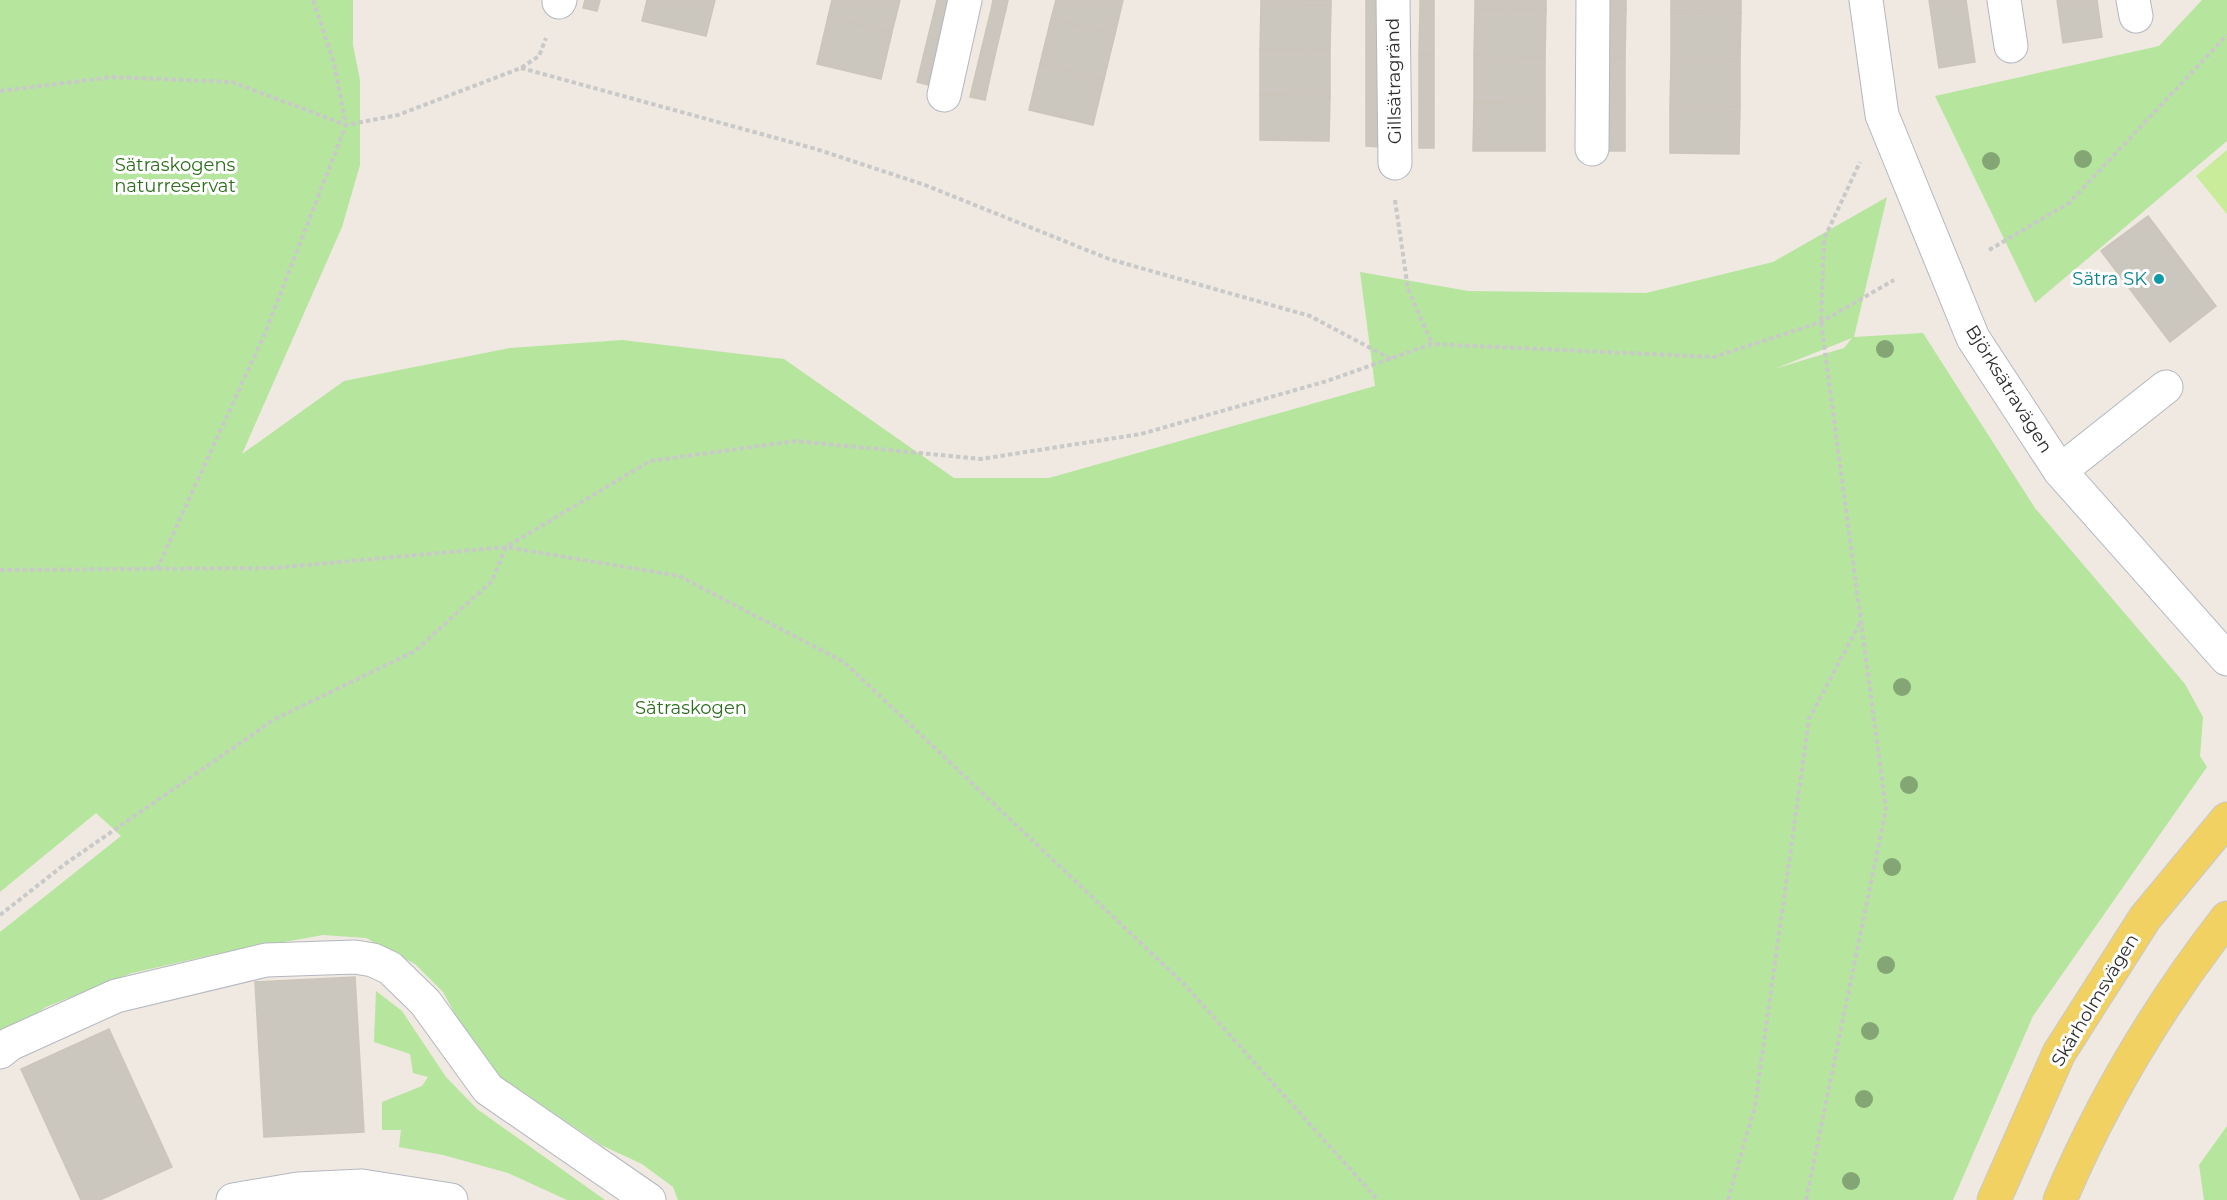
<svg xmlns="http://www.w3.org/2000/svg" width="2227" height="1200" font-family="Montserrat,sans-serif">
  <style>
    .green { fill: #b6e59e; fill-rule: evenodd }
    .pitch { fill: #c9ec9a }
    .building { fill: #cbc7bf; stroke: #cbc5ba; stroke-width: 1.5 }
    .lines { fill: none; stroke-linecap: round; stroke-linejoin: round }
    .minor-casing { stroke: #b4b7c1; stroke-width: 35 }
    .major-casing { stroke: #c9c9c9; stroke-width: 35 }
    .path { stroke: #c9c9c9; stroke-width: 4; stroke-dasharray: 4.5 3; stroke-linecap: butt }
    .minor { stroke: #fff; stroke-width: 33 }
    .major { stroke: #f2d163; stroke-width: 33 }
    .tree { fill: #84a574 }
    .culture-dot { fill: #0f9aa8; stroke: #fff; stroke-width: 2 }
    .labels { text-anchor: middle; stroke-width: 6; stroke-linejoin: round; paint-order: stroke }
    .street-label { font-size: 18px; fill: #2e2e2e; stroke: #fff }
    .park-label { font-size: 18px; fill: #2c6e1b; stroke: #fff }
    .culture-label { font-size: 18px; fill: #0d838f; stroke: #fff; text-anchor: end }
  </style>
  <rect width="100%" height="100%" fill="#efe9e1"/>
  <g class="green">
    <path d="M 0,0 L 353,0 L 353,45 L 360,80 L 360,165 L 342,227 L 242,454 L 344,381 L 510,348 L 622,340 L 784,359 L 954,478 L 1049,478 L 1375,386 L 1360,272 L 1468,291 L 1646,293 L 1773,262 L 1887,197 L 1854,337 L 1923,333 L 2035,508 L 2185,684 L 2203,717 L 2200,756 L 2207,767 L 2033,1016 L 1953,1200 L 678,1200 L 673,1187 L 642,1164 L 601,1145 L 499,1076 L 465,1032 L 443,992 L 415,964 L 366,938 L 323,935 L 212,955 L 132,973 L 46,1007 L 0,1038 L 0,932 L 121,836 L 96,813 L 0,892 ZM 1852,338 L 1844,348 L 1774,369 Z"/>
    <path d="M 2202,0 L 2227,0 L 2227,141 L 2035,303 L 1935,96 L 2159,46 Z"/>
    <path d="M 376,991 L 402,1011 L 446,1077 L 477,1109 L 605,1200 L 567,1200 L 508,1173 L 443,1155 L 399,1147 L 401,1130 L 382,1130 L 382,1102 L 422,1086 L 428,1077 L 413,1073 L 410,1054 L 374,1042 Z"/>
    <path d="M 2227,1126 L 2227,1200 L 2204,1200 L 2199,1165 Z"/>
  </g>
  <path class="pitch" d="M 2227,150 L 2227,214 L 2196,176 Z"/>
  <g class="building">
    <path d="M 585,0 L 600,0 L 597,11 L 583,8 Z"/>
    <path d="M 647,0 L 715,0 L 706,36 L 642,21 Z"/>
    <path d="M 832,0 L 900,0 L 892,32 L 828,17 Z"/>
    <path d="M 937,0 L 952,0 L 942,40 L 928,37 Z"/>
    <path d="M 993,0 L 1008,0 L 1006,9 L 992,6 Z"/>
    <path d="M 1056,0 L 1123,0 L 1115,34 L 1051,19 Z"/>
    <path d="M 1261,0 L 1331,0 L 1331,5 L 1261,4 Z"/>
    <path d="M 1366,0 L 1381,0 L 1381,6 L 1366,7 Z"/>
    <rect x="1420" y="0" width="14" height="8"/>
    <path d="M 1475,0 L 1546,0 L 1546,10 L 1475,9 Z"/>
    <rect x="1610" y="0" width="16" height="10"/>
    <path d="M 1671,0 L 1741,0 L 1741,13 L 1671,12 Z"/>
    <path d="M 1929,0 L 1966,0 L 1975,62 L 1939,68 Z"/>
    <path d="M 2057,0 L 2097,0 L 2102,37 L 2063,43 Z"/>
    <path d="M 1261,4 L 1331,5 L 1330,50 L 1260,49 Z"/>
    <path d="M 992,6 L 1006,9 L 995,55 L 981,51 Z"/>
    <path d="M 1381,6 L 1381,53 L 1366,53 L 1366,7 Z"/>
    <path d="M 1420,8 L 1434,8 L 1434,54 L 1419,55 Z"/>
    <path d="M 1475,9 L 1546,10 L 1545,57 L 1474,56 Z"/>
    <path d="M 1610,10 L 1626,10 L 1625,57 L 1610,57 Z"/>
    <path d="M 1671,12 L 1741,13 L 1740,60 L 1671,59 Z"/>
    <path d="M 828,17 L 892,32 L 881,79 L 817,64 Z"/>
    <path d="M 1051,19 L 1115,34 L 1104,79 L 1040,64 Z"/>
    <path d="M 928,37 L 942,40 L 932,86 L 917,82 Z"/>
    <path d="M 1260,49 L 1330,50 L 1330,96 L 1260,95 Z"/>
    <path d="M 981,51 L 995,55 L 985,100 L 970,97 Z"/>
    <path d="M 1366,53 L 1381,53 L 1380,100 L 1366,100 Z"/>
    <path d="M 1434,54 L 1434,101 L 1419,101 L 1419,55 Z"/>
    <path d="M 1474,56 L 1545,57 L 1545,104 L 1474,103 Z"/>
    <path d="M 1610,57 L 1625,57 L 1625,104 L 1609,104 Z"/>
    <path d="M 1671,59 L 1740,60 L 1740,107 L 1670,106 Z"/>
    <path d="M 1040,64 L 1104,79 L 1093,125 L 1029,110 Z"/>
    <path d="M 1260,95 L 1330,96 L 1329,141 L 1260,140 Z"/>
    <path d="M 1366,100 L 1380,100 L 1380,147 L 1366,146 Z"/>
    <rect x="1419" y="101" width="15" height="47"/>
    <path d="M 1474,103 L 1545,104 L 1545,151 L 1473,151 Z"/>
    <rect x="1609" y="104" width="16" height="47"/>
    <path d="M 1670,106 L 1740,107 L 1739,154 L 1670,153 Z"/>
    <path d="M 2148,216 L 2216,306 L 2170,342 L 2101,251 Z"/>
    <path d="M 355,977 L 364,1132 L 264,1137 L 255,982 Z"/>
    <path d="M 109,1029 L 172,1167 L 100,1200 L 81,1200 L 21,1069 Z"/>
  </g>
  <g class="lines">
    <defs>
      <g id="minor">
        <path d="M 1393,0 L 1395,163"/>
        <path d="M 1866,0 L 1882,115 L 1973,338 L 2060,471 L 2227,659"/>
        <path d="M 2004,0 L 2011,46"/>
        <path d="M 2133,0 L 2136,16"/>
        <path d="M 559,2 L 560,0"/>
        <path d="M 944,95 L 965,0"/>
        <path d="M 1592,149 L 1593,0"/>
        <path d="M 2060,471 L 2166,387"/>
        <path d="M 0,1052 L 10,1044 L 116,996 L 266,960 L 355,957 L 373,960 L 390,968 L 425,1002 L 488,1089 L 649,1200"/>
        <path d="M 233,1200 L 298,1189 L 362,1186 L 451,1200"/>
      </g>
      <g id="major">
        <path d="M 1994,1200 L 2059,1053 L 2145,918 L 2227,819"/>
        <path d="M 2060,1200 C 2103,1099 2160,1004 2227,918"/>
      </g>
    </defs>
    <use href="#minor" class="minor-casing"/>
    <use href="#major" class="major-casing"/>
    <g class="path">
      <path d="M 521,68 L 816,149 L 925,185 L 1109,259 L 1310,316 L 1391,359"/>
      <path d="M 0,91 L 113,77 L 232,82 L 346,125 L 398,115 L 521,68 L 539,56 L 546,38"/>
      <path d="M 1395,200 L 1408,289 L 1432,344"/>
      <path d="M 1989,250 L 2069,203 L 2227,35"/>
      <path d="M 157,569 L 265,333 L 346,125 L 334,63 L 313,0"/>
      <path d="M 0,570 L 273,568 L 506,547 L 679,576 L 844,662 L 1183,983 L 1378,1200"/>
      <path d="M 0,915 L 65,864 L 275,719 L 415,651 L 492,581 L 506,547 L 650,461 L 796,441 L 981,459 L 1141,434 L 1327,381 L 1432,344 L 1714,357 L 1821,322 L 1894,280"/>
      <path d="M 1728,1200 L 1755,1106 L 1809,719 L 1861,621"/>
      <path d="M 1806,1200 L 1886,809 L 1821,322 L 1824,239 L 1860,162"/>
    </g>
    <use href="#minor" class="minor"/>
    <use href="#major" class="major"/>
  </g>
  <g class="tree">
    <circle cx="2083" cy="159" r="9"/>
    <circle cx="1991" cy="161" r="9"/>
    <circle cx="1885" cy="349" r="9"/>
    <circle cx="1902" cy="687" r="9"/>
    <circle cx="1909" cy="785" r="9"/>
    <circle cx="1892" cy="867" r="9"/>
    <circle cx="1886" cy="965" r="9"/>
    <circle cx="1870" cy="1031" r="9"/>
    <circle cx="1864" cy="1099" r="9"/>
    <circle cx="1851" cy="1181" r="9"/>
  </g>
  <circle class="culture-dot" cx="2159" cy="279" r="6"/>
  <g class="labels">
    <g class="street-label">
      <text transform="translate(1394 81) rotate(-91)" y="6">Gillsätragränd</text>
      <text transform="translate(2009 389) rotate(58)" y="6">Björksätravägen</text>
      <text transform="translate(2095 1000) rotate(-59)" y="6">Skärholmsvägen</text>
    </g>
    <g class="park-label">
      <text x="175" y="171">Sätraskogens<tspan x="175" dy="21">naturreservat</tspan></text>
      <text x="691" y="714">Sätraskogen</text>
    </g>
    <g class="culture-label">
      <text x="2147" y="285">Sätra SK</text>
    </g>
  </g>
</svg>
